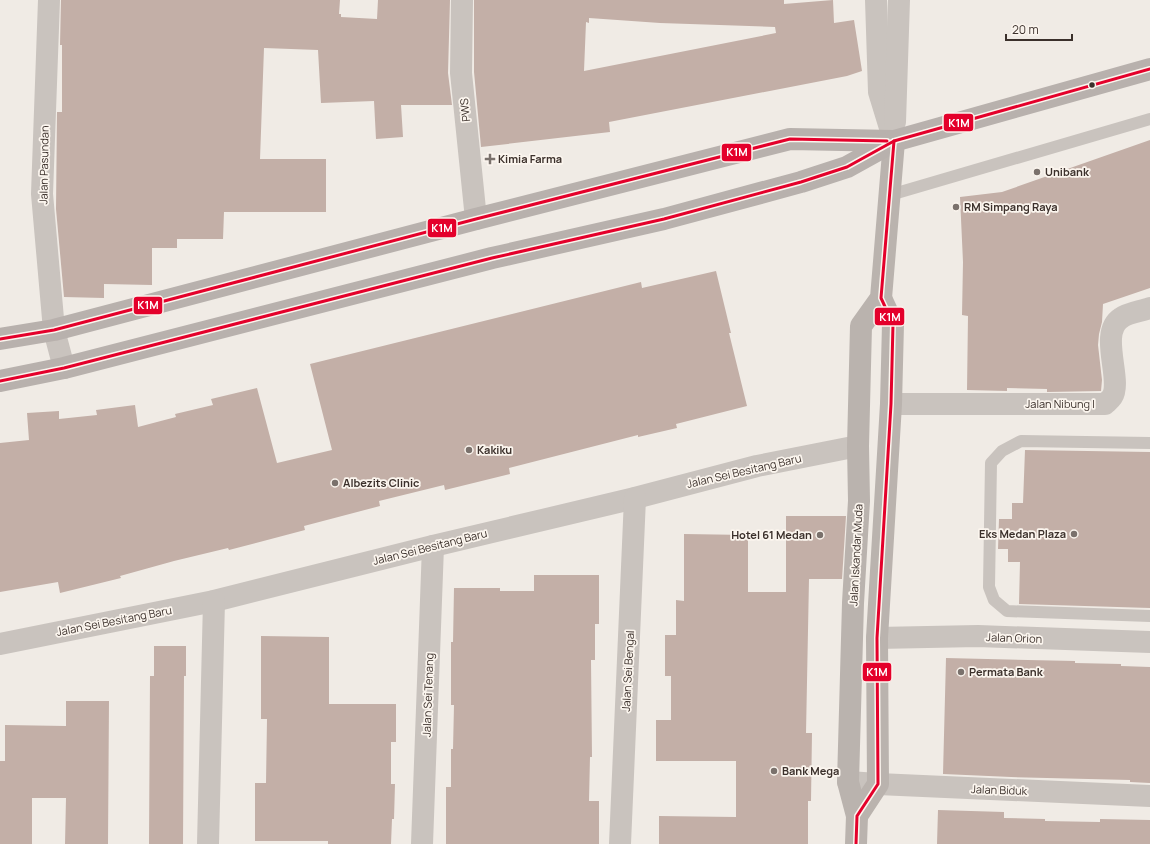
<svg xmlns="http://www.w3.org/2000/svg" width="1150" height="844" font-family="Manrope,sans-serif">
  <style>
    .building { fill: #c3afa7; fill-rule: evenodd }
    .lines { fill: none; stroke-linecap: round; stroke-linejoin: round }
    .service { stroke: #c9c3be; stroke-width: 12 }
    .minor { stroke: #c9c3be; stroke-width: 22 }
    .tertiary { stroke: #c9c3be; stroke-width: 22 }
    .secondary { stroke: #bab3ae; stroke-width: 22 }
    .primary { stroke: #b8b1ad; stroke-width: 22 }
    .bus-1-casing { stroke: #fbf5ee; stroke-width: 6 }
    .bus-1 { stroke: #e4002b; stroke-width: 3 }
    .bus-dot { fill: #3b302b; stroke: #fbf5ee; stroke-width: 1.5 }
    .poi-dot { fill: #7a716c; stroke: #fbf5ee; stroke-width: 1.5 }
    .labels { text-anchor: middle; stroke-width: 3.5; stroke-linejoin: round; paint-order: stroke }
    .street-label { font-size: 11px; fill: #3b302b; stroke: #fbf5ee }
    .poi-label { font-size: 11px; font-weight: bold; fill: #3b302b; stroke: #fbf5ee; text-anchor: start }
    .line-badge { stroke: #fbf5ee; stroke-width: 1.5 }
    .badge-label { font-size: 11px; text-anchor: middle; font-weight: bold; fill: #fff }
  </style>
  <rect width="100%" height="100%" fill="#f0ebe5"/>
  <g class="building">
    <path d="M 61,0 L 340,0 L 339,14 L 341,14 L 341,17 L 377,19 L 378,0 L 450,0 L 448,73 L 452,105 L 401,105 L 403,137 L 376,139 L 374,101 L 321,103 L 318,50 L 264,48 L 260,159 L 326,159 L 326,212 L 224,212 L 223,239 L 177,239 L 177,248 L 152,248 L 152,285 L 104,284 L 104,298 L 64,297 L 56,209 L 57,112 L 62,112 L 62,45 L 60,45 Z"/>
    <path d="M 474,0 L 784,0 L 784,4 L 833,0 L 834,23 L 854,20 L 862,71 L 847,76 L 609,122 L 610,132 L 481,147 L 474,72 ZM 589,18 L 660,23 L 775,27 L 776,33 L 584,71 L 586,22 L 589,23 Z"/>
    <path d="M 1150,140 L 1150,288 L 1103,304 L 1102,322 L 1099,334 L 1098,345 L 1102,380 L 1101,391 L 1047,392 L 1047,389 L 1007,388 L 1007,391 L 967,390 L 968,316 L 962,315 L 963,262 L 960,197 L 1002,192 Z"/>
    <path d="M 716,271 L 731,333 L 729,333 L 747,406 L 676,424 L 677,428 L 638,437 L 638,435 L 509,468 L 510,474 L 445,490 L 444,485 L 379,501 L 380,506 L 304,526 L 305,530 L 229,550 L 228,548 L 174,561 L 120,576 L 121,578 L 60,593 L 58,582 L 0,592 L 0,443 L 29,440 L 27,413 L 59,411 L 59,419 L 97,415 L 96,410 L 135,405 L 138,427 L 176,417 L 175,414 L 213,405 L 211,399 L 257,388 L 277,463 L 332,450 L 310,364 L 641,282 L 642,288 Z"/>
    <path d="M 1025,450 L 1150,452 L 1150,608 L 1019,604 L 1020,562 L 1008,562 L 1008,549 L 998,549 L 999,519 L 1012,519 L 1012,503 L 1023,503 Z"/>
    <path d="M 786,516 L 846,516 L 842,579 L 809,579 L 806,733 L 812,733 L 811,801 L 808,801 L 808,844 L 659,844 L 659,816 L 736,817 L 736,761 L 656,761 L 656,720 L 671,720 L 671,676 L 665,676 L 665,635 L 676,635 L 676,600 L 684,601 L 684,534 L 748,535 L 748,592 L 786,592 Z"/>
    <path d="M 534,575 L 599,575 L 599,624 L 595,624 L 595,660 L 591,660 L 592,757 L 590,757 L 589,801 L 599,801 L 599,844 L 446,844 L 446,787 L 451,787 L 451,749 L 453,749 L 454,705 L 451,705 L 451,642 L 453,642 L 454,588 L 500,588 L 500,591 L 534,591 Z"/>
    <path d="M 261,636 L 329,637 L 329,704 L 396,704 L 396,742 L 391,742 L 391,784 L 395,784 L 394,819 L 392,819 L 391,844 L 328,844 L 328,841 L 255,841 L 255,783 L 266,783 L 267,719 L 261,719 Z"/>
    <path d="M 154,646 L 186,646 L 186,676 L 184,676 L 183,844 L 149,844 L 150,676 L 154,676 Z"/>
    <path d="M 946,658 L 1075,661 L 1075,663 L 1121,664 L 1121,666 L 1150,667 L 1150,783 L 1130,782 L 1130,780 L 1011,777 L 943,774 Z"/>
    <path d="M 66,701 L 109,701 L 108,844 L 65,844 L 66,798 L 32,798 L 32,844 L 0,844 L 0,761 L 5,761 L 5,725 L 66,726 Z"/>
    <path d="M 938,810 L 1004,812 L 1004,818 L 1045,819 L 1045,821 L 1100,822 L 1100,819 L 1150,820 L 1150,844 L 937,844 Z"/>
  </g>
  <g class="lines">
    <g class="service">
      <path d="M 890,195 L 1150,119"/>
      <path d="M 1150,443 L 1021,441 L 1002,451 L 991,463 L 989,587 L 994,600 L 1007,611 L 1150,616"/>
    </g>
    <g class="minor">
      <path d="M 49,0 L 42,194 L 54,330 L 64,368"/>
      <path d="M 462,0 L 461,73 L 476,219"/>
      <path d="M 891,404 L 1105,404 C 1107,402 1110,400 1112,397 C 1123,380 1098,333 1121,318 C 1127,313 1142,311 1150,308"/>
      <path d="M 877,638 L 978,636 L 1150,642"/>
      <path d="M 0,644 L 214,601 L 433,546 L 635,498 L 757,466 L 858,446"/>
      <path d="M 848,782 L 878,784 L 1150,796"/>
      <path d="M 208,844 L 214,601"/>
      <path d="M 422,844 L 433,546"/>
      <path d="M 620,844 L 635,498"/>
    </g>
    <g class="tertiary">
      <path d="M 876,0 L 879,92 L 894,141"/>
      <path d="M 895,122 L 899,0"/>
    </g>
    <g class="secondary">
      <path d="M 857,816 L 878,784 L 877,638 L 891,404 L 893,324 L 881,298"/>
      <path d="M 856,844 L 857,816 L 848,782 L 853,603 L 859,501 L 858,446 L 861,326 L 881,298 L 894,141"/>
    </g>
    <g class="primary">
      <path d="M 0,339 L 54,330 L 476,219 L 790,139 L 894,141"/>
      <path d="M 0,381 L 64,368 L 492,258 L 664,219 L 801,182 L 847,167 L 894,141 L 1150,69"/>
    </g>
    <defs>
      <g id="bus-1">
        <path d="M 0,339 L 54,330 L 476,219 L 790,139 L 887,141"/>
        <path d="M 0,381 L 64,368 L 492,258 L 664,219 L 801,182 L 847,167 L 894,141 L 1150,69"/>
        <path d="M 856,844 L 857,816 L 878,784 L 877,638 L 891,404 L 893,324 L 881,298 L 894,141"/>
      </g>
    </defs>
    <use href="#bus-1" class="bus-1-casing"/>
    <use href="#bus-1" class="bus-1"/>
  </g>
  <circle class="bus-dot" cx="1092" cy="85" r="3.5"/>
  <g class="poi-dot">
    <path d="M488 153h4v4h4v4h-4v4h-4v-4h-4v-4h4z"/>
    <circle cx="1037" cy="172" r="4"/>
    <circle cx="956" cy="207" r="4"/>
    <circle cx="469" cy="450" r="4"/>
    <circle cx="335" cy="483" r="4"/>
    <circle cx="1074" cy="534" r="4"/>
    <circle cx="820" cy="535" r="4"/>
    <circle cx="961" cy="672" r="4"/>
    <circle cx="774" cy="771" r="4"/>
  </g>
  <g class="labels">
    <g class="street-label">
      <text transform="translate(465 110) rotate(-96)" y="4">PWS</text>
      <text transform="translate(44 165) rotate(-89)" y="4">Jalan Pasundan</text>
      <text x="1060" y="408">Jalan Nibung I</text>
      <text transform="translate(744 471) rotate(-13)" y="4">Jalan Sei Besitang Baru</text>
      <text transform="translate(430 547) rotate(-14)" y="4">Jalan Sei Besitang Baru</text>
      <text transform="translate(856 555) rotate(-87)" y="4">Jalan Iskandar Muda</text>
      <text transform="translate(114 621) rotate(-11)" y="4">Jalan Sei Besitang Baru</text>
      <text transform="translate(1014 638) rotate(2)" y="4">Jalan Orion</text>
      <text transform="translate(628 671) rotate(-87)" y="4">Jalan Sei Bengal</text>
      <text transform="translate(428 695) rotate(-88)" y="4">Jalan Sei Tenang</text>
      <text transform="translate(999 790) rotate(2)" y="4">Jalan Biduk</text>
    </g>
    <g class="poi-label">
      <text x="498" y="163">Kimia Farma</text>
      <text x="1045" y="176">Unibank</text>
      <text x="964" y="211">RM Simpang Raya</text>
      <text x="477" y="454">Kakiku</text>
      <text x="343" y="487">Albezits Clinic</text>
      <text x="1066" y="538" text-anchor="end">Eks Medan Plaza</text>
      <text x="812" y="539" text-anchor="end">Hotel 61 Medan</text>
      <text x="969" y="676">Permata Bank</text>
      <text x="782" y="775">Bank Mega</text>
    </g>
  </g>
  <g class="line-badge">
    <rect x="943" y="113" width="31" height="19" rx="4" fill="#e4002b"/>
    <rect x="721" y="143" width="31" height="19" rx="4" fill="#e4002b"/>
    <rect x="427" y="218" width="30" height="20" rx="4" fill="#e4002b"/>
    <rect x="133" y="296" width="30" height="19" rx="4" fill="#e4002b"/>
    <rect x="874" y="307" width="31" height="19" rx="4" fill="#e4002b"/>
    <rect x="862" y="662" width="30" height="20" rx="4" fill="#e4002b"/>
  </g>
  <g class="badge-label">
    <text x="959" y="127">K1M</text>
    <text x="737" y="156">K1M</text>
    <text x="442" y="232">K1M</text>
    <text x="148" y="309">K1M</text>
    <text x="890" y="321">K1M</text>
    <text x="877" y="676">K1M</text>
  </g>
  <path d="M1006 34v6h66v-6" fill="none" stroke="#3b302b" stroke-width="2"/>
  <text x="1012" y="34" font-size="12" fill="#3b302b" stroke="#fbf5ee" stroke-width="3" paint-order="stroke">20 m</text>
</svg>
